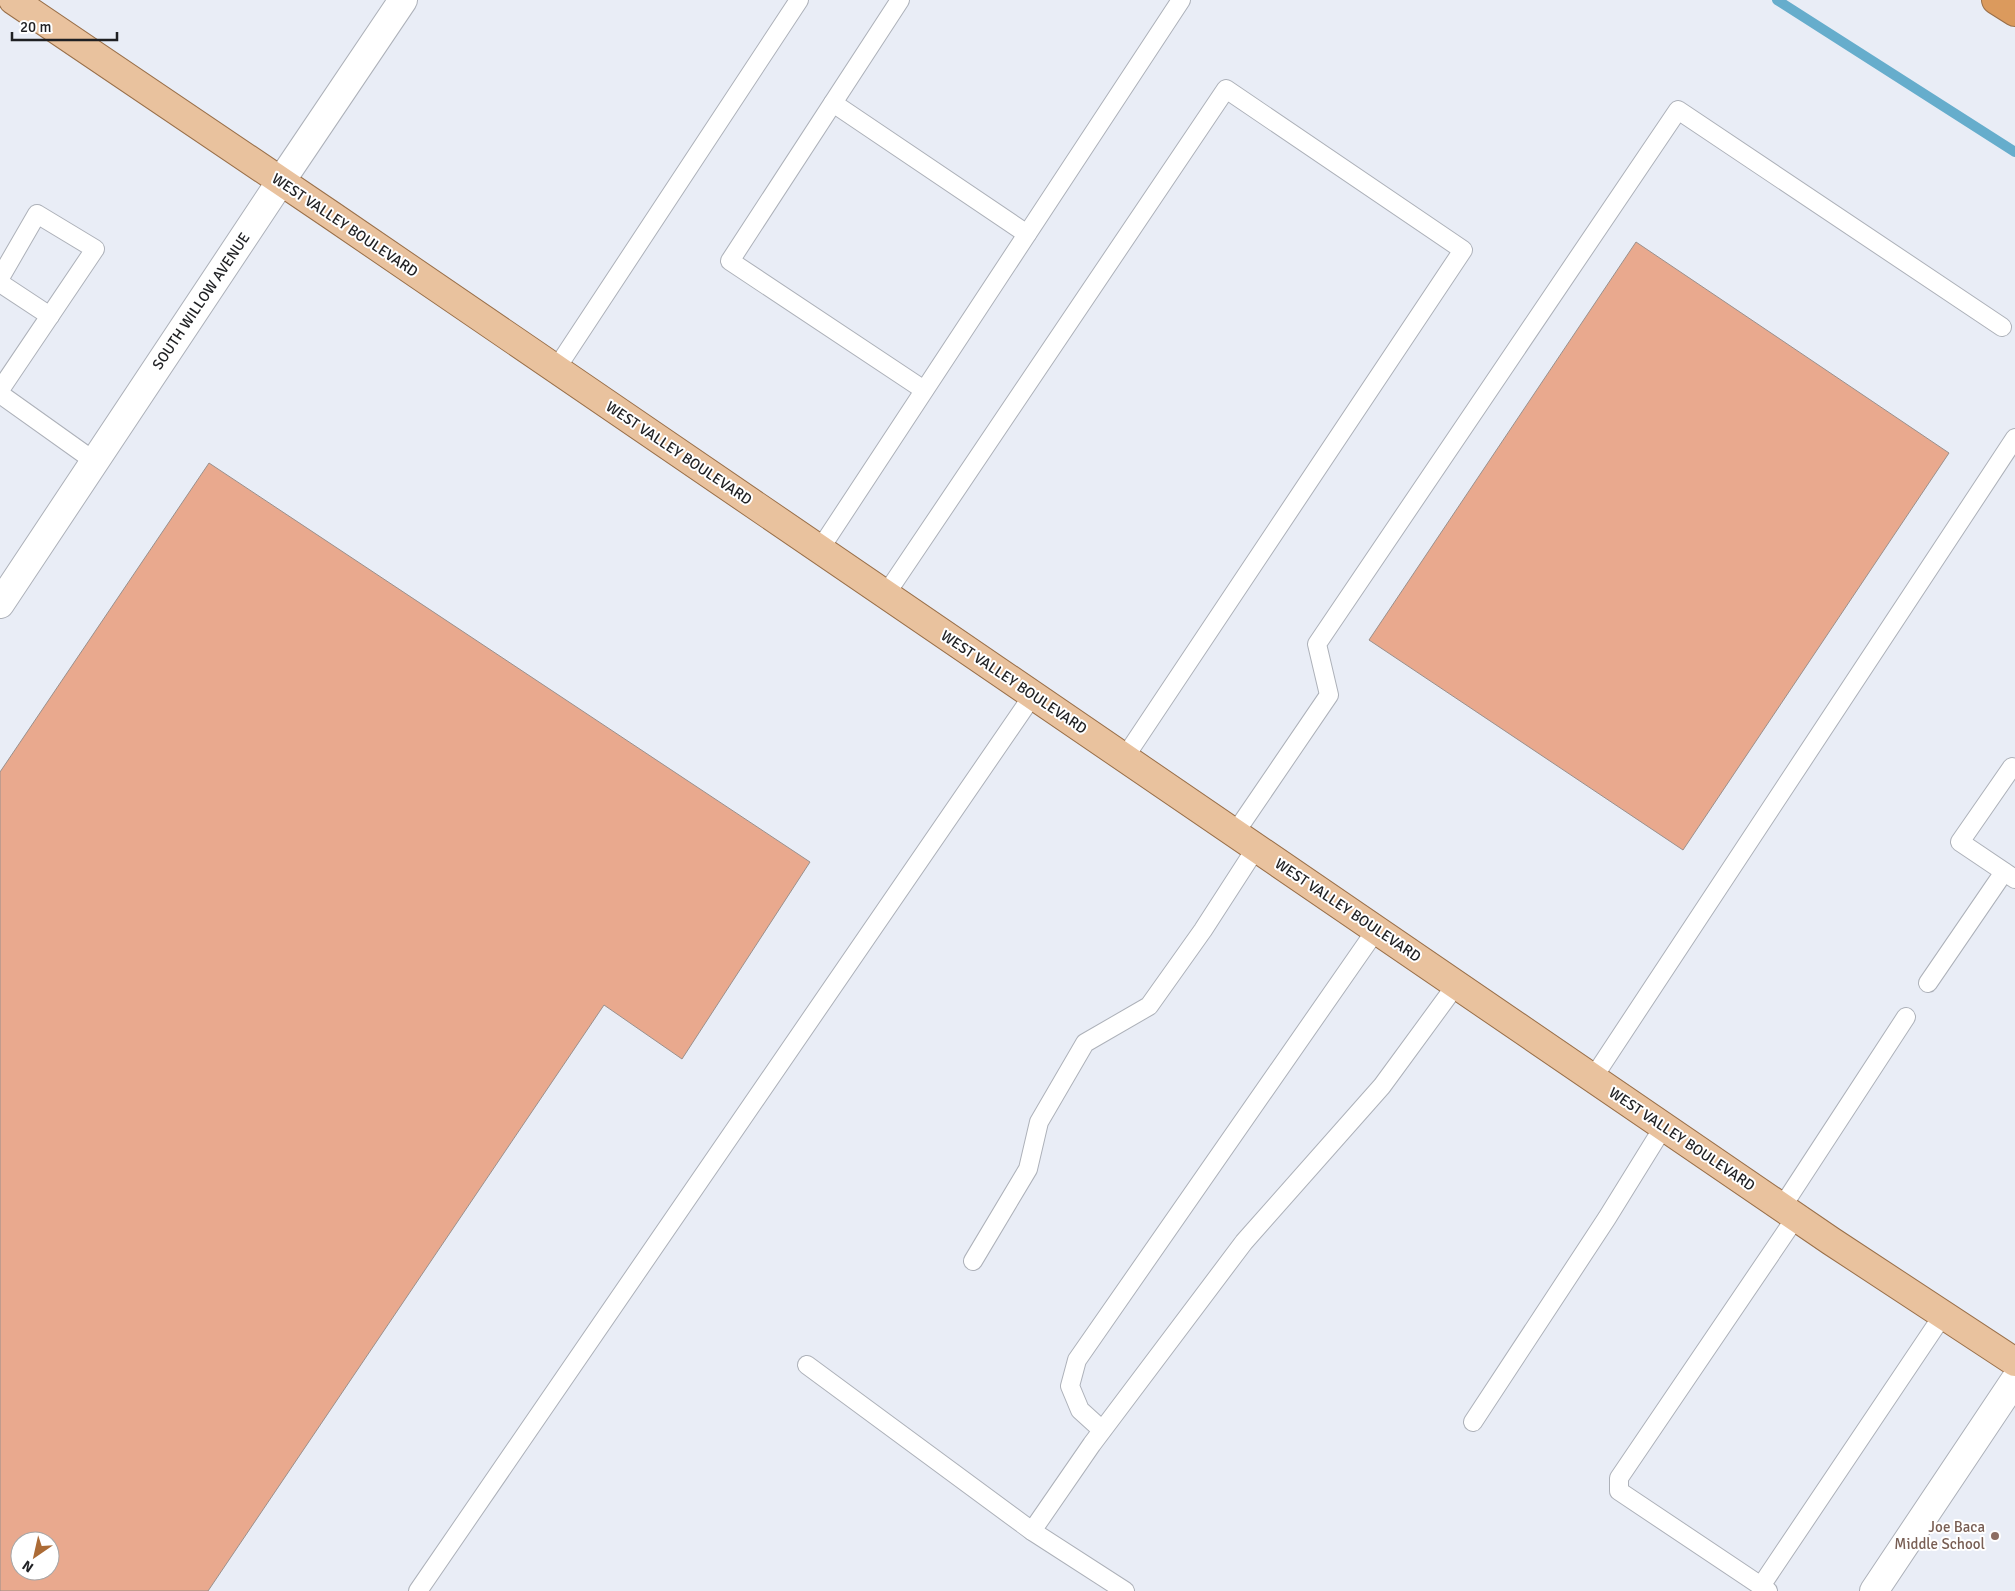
<svg xmlns="http://www.w3.org/2000/svg" width="2015" height="1591" font-family="Signika,sans-serif">
  <style>
    .lines { fill: none; stroke-linecap: round; stroke-linejoin: round }
    .stream { stroke: #66adcc; stroke-width: 10 }
    .building { fill: #e9a98e; stroke: #9a908c; fill-rule: evenodd }
    .lane-casing { stroke: #adb1b9; stroke-width: 20 }
    .street-casing { stroke: #adb1b9; stroke-width: 30 }
    .secondary-casing { stroke: #adb1b9; stroke-width: 30 }
    .primary-casing { stroke: #996f49; stroke-width: 30 }
    .highway-casing { stroke: #996f49; stroke-width: 30 }
    .lane { stroke: #fff; stroke-width: 18 }
    .street { stroke: #fff; stroke-width: 28 }
    .secondary { stroke: #fff; stroke-width: 28 }
    .primary { stroke: #e9c29e; stroke-width: 28 }
    .highway { stroke: #db9a5d; stroke-width: 28 }
    .education-dot { fill: #8d6e63; stroke: #fff; stroke-width: 2 }
    .labels { text-anchor: middle; stroke-width: 4; stroke-linejoin: round; paint-order: stroke }
    .street-label { font-size: 15px; fill: #1f2023; stroke: #fff }
    .education-label { font-size: 15px; fill: #785e54; stroke: #fff; text-anchor: end }
  </style>
  <rect width="100%" height="100%" fill="#e9edf6"/>
  <g class="lines">
    <path class="stream" d="M 1777,0 L 2015,152"/>
  </g>
  <g class="building">
    <path d="M 1636,242 L 1949,453 L 1683,850 L 1369,640 Z"/>
    <path d="M 209,463 L 810,862 L 682,1059 L 604,1005 L 208,1591 L 0,1591 L 0,772 ZM 20,1541 L 50,1541 L 50,1571 L 20,1571 Z"/>
  </g>
  <g class="lines">
    <defs>
      <g id="lane">
        <path d="M 900,0 L 730,261 L 924,390"/>
        <path d="M 833,103 L 1027,234"/>
        <path d="M 0,278 L 37,214 L 95,249 L 0,390"/>
        <path d="M 0,283 L 50,316"/>
        <path d="M 556,369 L 799,0"/>
        <path d="M 0,394 L 94,461"/>
        <path d="M 820,549 L 1181,0"/>
        <path d="M 886,594 L 1226,89 L 1463,250 L 1125,757"/>
        <path d="M 2012,767 L 1960,842 L 2015,879"/>
        <path d="M 1235,833 L 1329,695 L 1317,644 L 1678,110 L 2002,327"/>
        <path d="M 1928,983 L 2004,872"/>
        <path d="M 1593,1078 L 2015,438"/>
        <path d="M 1782,1207 L 1906,1017"/>
        <path d="M 973,1261 L 1028,1169 L 1039,1122 L 1085,1043 L 1149,1006 L 1203,930 L 1256,848"/>
        <path d="M 807,1365 L 1032,1531 L 1092,1444 L 1244,1242 L 1382,1086 L 1456,985"/>
        <path d="M 1473,1422 L 1607,1218 L 1664,1126"/>
        <path d="M 1102,1430 L 1080,1410 L 1070,1386 L 1077,1360 L 1376,930"/>
        <path d="M 1032,1531 L 1125,1591"/>
        <path d="M 1761,1586 L 1619,1491 L 1619,1478 L 1796,1217"/>
        <path d="M 418,1591 L 1033,695"/>
        <path d="M 1768,1591 L 1761,1586 L 1943,1315"/>
      </g>
      <path id="street" d="M 281,181 L 403,0"/>
      <g id="secondary">
        <path d="M 0,604 L 281,181"/>
        <path d="M 1874,1591 L 2015,1380"/>
      </g>
      <path id="primary" d="M 13,0 L 331,215 L 1831,1241 L 2015,1362"/>
      <path id="highway" d="M 1996,0 L 2015,12"/>
    </defs>
    <use href="#lane" class="lane-casing"/>
    <use href="#street" class="street-casing"/>
    <use href="#secondary" class="secondary-casing"/>
    <use href="#primary" class="primary-casing"/>
    <use href="#highway" class="highway-casing"/>
    <use href="#lane" class="lane"/>
    <use href="#street" class="street"/>
    <use href="#secondary" class="secondary"/>
    <use href="#primary" class="primary"/>
    <use href="#highway" class="highway"/>
  </g>
  <circle class="education-dot" cx="1995" cy="1536" r="5"/>
  <g class="labels">
    <g class="street-label">
      <text transform="translate(345 225) rotate(34)" y="5">WEST VALLEY BOULEVARD</text>
      <text transform="translate(201 301) rotate(-56)" y="5">SOUTH WILLOW AVENUE</text>
      <text transform="translate(679 453) rotate(34)" y="5">WEST VALLEY BOULEVARD</text>
      <text transform="translate(1014 682) rotate(34)" y="5">WEST VALLEY BOULEVARD</text>
      <text transform="translate(1348 910) rotate(34)" y="5">WEST VALLEY BOULEVARD</text>
      <text transform="translate(1682 1139) rotate(34)" y="5">WEST VALLEY BOULEVARD</text>
    </g>
    <g class="education-label">
      <text x="1985" y="1532">Joe Baca<tspan x="1985" dy="17">Middle School</tspan></text>
    </g>
  </g>
  <g transform="translate(35 1556) rotate(214)"><circle r="24" fill="#ffffff" stroke="#a5a6a7"/>
  <path d="M0-4L9 19L0 12L-9 19Z" fill="#ac6b36"/>
  <text y="-8" font-size="14" font-weight="bold" text-anchor="middle" fill="#1f2023">N</text>
  </g>
  <path d="M12 32v8h105v-8" fill="none" stroke="#1f2023" stroke-width="2.5"/>
  <text x="20" y="32" font-size="15" fill="#1f2023" stroke="#ffffff" stroke-width="4" paint-order="stroke">20 m</text>
</svg>
